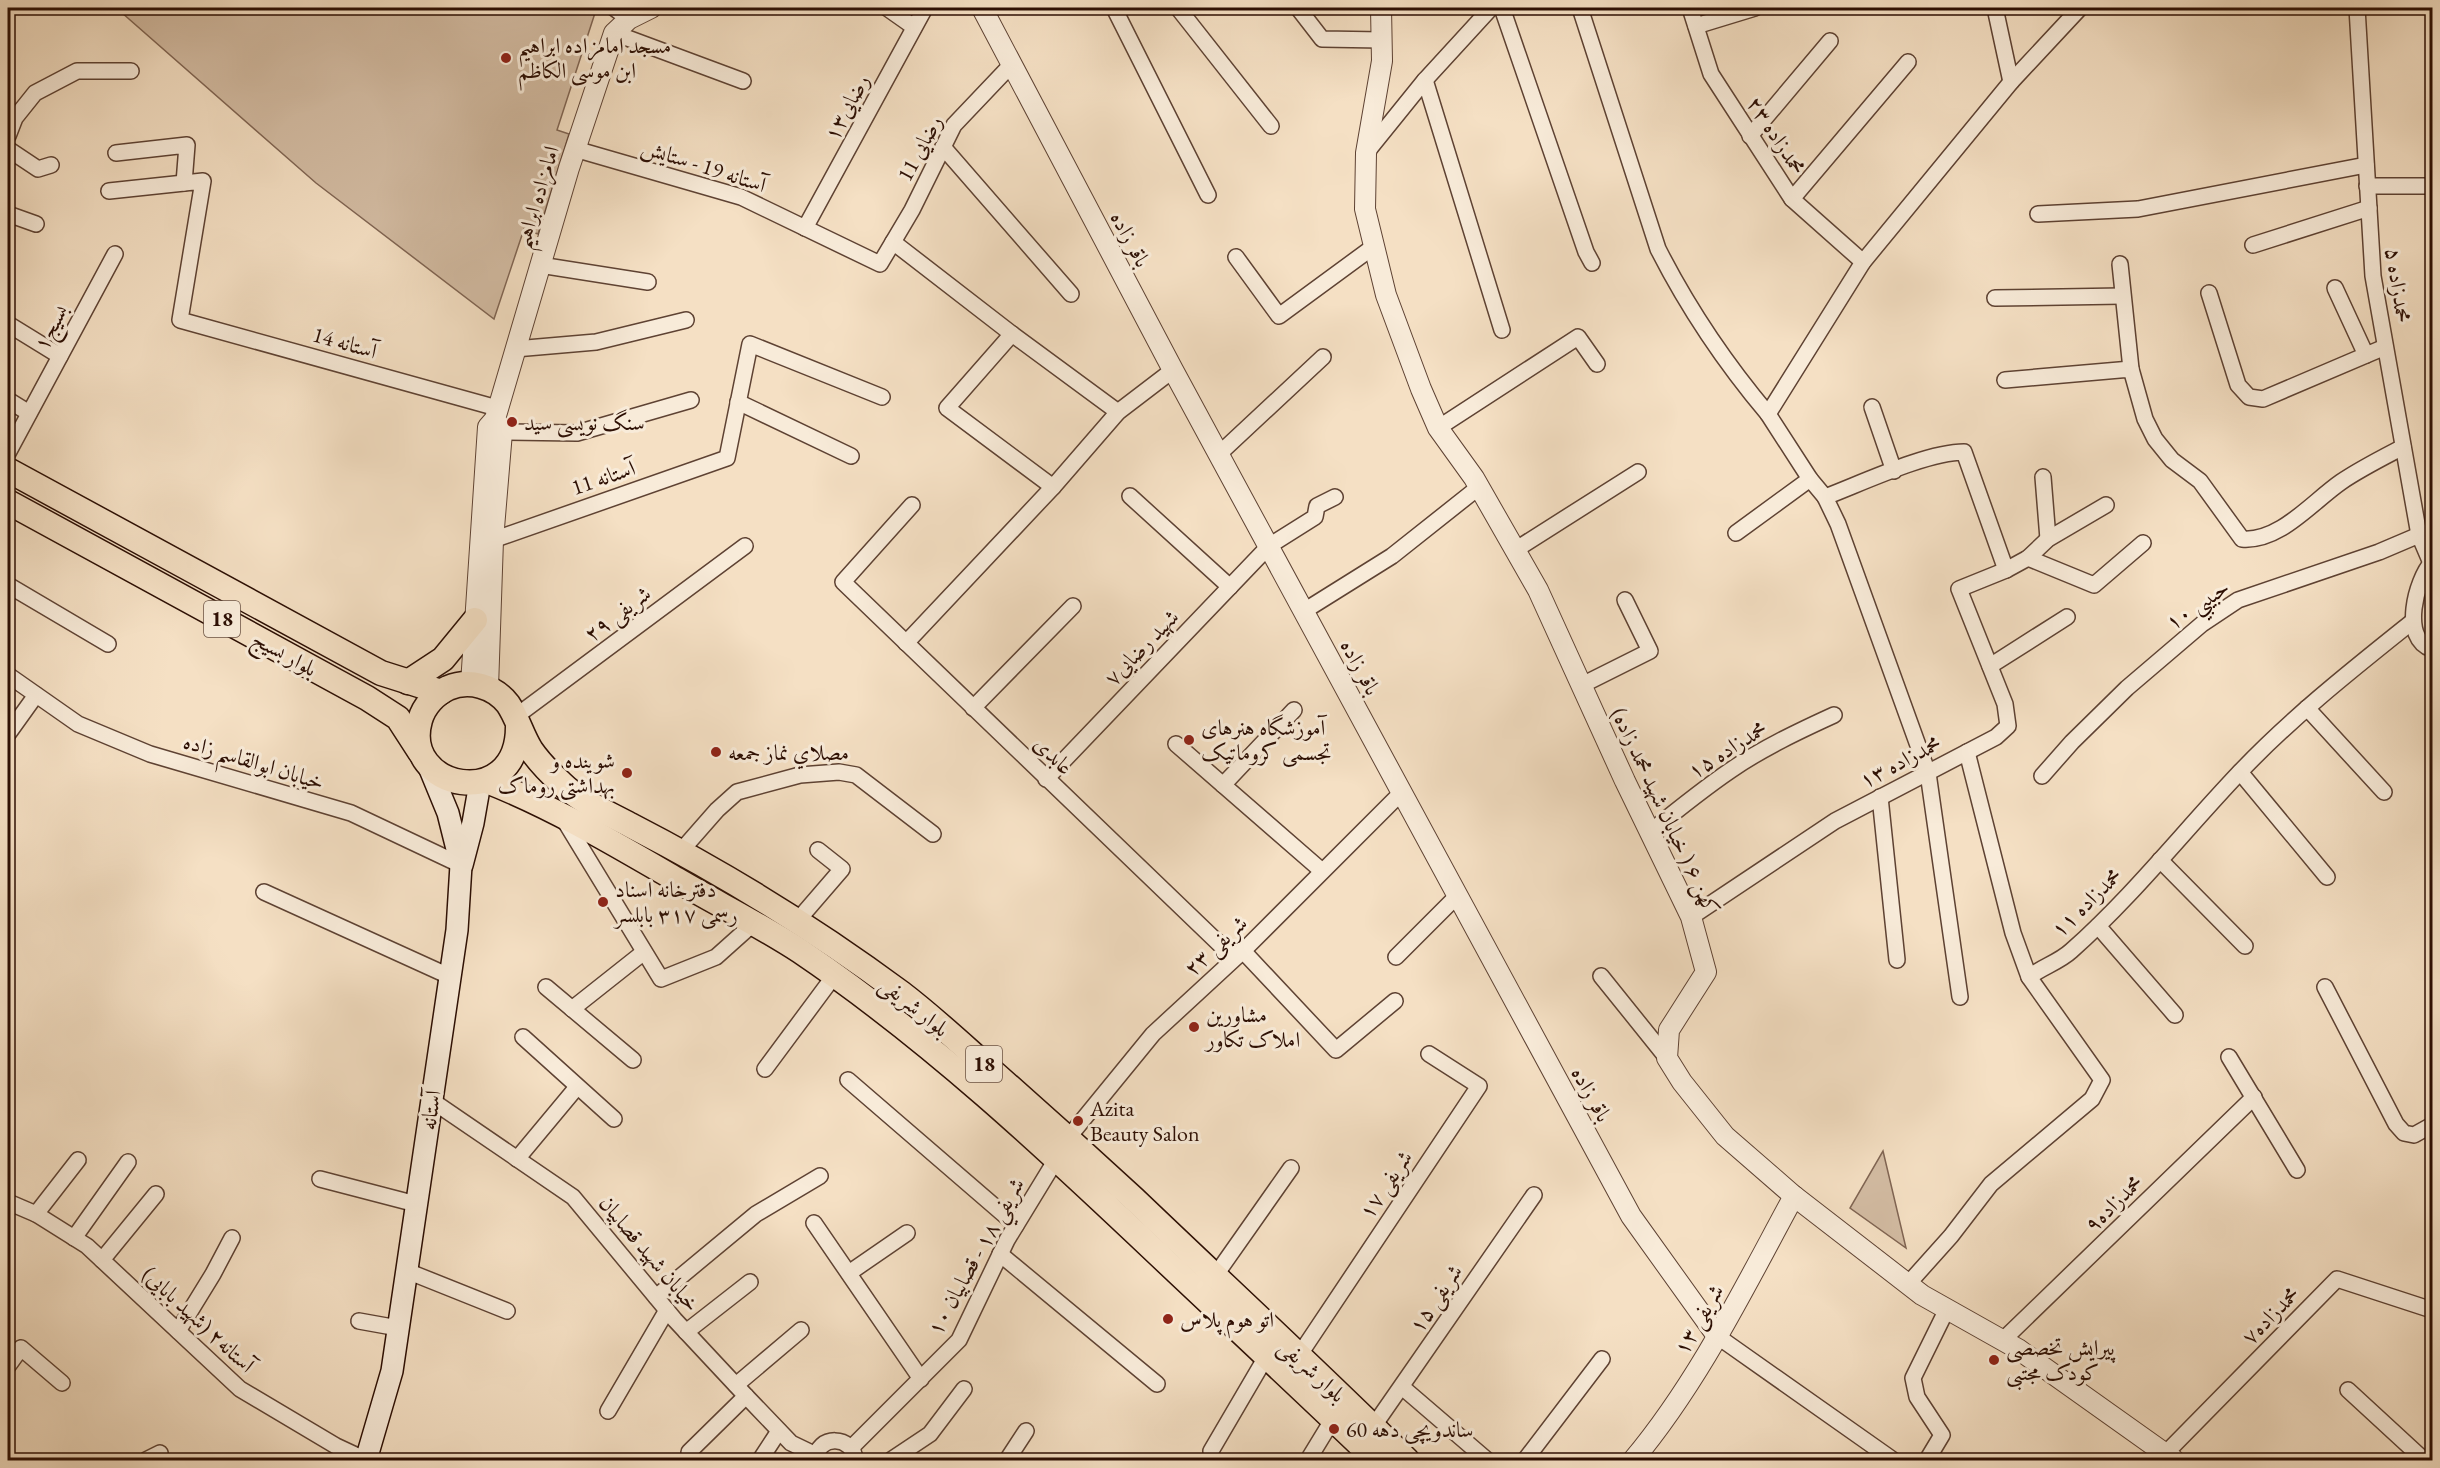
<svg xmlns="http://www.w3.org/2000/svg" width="2440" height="1468" font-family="'EB Garamond',Amiri,serif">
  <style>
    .green { fill: #d3bca3; stroke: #806553; stroke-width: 1.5 }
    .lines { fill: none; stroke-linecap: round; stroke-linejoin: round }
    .minor-casing { stroke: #5e4233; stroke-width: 18 }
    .tertiary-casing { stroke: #5e4233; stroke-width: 22 }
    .secondary-casing { stroke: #2c0e03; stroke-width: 24 }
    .primary-casing { stroke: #2c0e03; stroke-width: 27 }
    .minor { stroke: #f8ebd9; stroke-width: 15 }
    .tertiary { stroke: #f8ebd9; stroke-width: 20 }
    .secondary { stroke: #f8ebd9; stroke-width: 21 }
    .primary { stroke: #f5e0c4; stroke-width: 24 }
    .poi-dot { fill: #8f2418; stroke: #f8ebd9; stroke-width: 2 }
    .labels { text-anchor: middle; stroke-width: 6; stroke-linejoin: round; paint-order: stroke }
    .shield { fill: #f8ebd9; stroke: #695043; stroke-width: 1.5 }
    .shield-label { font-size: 21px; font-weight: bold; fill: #2c0e03 }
    .poi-label { font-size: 22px; fill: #2c0e03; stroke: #f8ebd9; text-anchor: start }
    .street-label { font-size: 22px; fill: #2c0e03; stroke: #f8ebd9 }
  </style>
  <rect width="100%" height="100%" fill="#f5e0c4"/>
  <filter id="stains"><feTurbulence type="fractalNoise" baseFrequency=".00333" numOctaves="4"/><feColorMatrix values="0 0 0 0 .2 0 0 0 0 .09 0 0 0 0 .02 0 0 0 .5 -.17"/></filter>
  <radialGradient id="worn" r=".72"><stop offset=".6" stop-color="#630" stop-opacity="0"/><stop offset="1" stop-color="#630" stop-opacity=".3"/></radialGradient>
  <g class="green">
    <path d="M 122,8 L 589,8 L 595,13 L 557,130 L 569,134 L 538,234 L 524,229 L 494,319 L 316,183 L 121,12 Z"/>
    <path d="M 1883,1151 L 1906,1248 L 1850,1208 Z"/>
  </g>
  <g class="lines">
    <defs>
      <g id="minor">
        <path d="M 614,8 L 629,19"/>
        <path d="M 887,8 L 914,27"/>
        <path d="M 1114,8 L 1208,195"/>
        <path d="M 1178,8 L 1271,126"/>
        <path d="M 1298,8 L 1322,39 L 1382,40"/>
        <path d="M 1502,8 L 1586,252 L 1592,263"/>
        <path d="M 1580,8 L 1658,249 C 1688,308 1725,363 1768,414"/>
        <path d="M 1690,8 L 1711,74 L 1792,199 L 1863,262"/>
        <path d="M 1995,8 L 2011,82"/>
        <path d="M 2357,8 L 2373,276 L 2419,535 L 2431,563"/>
        <path d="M 1696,26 L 1755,8"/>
        <path d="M 614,33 L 743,81"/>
        <path d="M 1425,80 L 1502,330"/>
        <path d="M 8,136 L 15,118 L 35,93 L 77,71 L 131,71"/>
        <path d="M 1750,136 L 1830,41"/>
        <path d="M 943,147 L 1071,294"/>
        <path d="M 8,149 L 38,169 L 51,165"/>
        <path d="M 575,149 L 741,197 L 880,264 L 912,210 L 954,125 L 1012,64"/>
        <path d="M 116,153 L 187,145 L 184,183"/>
        <path d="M 1366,153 L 1425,80 L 1491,8"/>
        <path d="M 2367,186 L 2432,186"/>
        <path d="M 109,191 L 203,181 L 180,320 L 497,408"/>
        <path d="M 1792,199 L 1908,62"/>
        <path d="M 8,214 L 36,224"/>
        <path d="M 2038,214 L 2138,209 L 2366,165"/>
        <path d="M 805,228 L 925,8"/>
        <path d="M 893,242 L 1012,334 L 1118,412"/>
        <path d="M 2253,245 L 2369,208"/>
        <path d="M 1236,257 L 1279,316 L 1373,247"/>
        <path d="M 2120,264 L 2131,369"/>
        <path d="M 540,265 L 648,282"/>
        <path d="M 2335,288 L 2366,355"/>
        <path d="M 2209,293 L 2238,385 L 2249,397 L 2263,399 L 2385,347"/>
        <path d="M 1995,298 L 2122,296"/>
        <path d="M 8,324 L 60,356"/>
        <path d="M 1012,334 L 947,408 L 1053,487"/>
        <path d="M 515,349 L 596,342 L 686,320"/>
        <path d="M 2005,380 L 2131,369 L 2145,419 L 2155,439 L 2172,460 L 2200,481 L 2242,539 C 2280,542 2312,502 2341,482 C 2360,469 2382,458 2403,447"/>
        <path d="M 8,400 L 29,413"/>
        <path d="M 738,402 L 851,456"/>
        <path d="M 1872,407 L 1894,471"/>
        <path d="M 1438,428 L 1578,337 L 1597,364"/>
        <path d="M 502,432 L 577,433 L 691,400"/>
        <path d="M 8,453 L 115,254"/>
        <path d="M 1219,454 L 1323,357"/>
        <path d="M 2043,477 L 2048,539"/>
        <path d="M 1130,496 L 1230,587"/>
        <path d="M 1825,497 L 1810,479 L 1768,414 L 1863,262 L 2011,82 L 2080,8"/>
        <path d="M 912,505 L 843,582 L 1234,958"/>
        <path d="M 1736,533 L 1810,479"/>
        <path d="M 493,540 L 727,458 L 750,344 L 882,397"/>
        <path d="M 1515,550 L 1638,472"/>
        <path d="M 2028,558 L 2094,585 L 2143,543"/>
        <path d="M 2432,562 C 2416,580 2400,639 2432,649"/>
        <path d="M 8,585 L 108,644"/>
        <path d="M 1304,611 L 1392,556 L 1479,487"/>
        <path d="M 906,643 L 1053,487 L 1118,412 L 1173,370"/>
        <path d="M 1990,666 L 2067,617"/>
        <path d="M 8,675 L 78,724 L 150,754 L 351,813 L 461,865"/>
        <path d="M 1582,685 L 1650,651 L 1625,600"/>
        <path d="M 973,708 L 1073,606"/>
        <path d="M 2307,708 L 2384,792"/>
        <path d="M 515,717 L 745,546"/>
        <path d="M 8,734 L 36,695"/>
        <path d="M 1176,744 L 1322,871"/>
        <path d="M 1967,752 L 2013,933 L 2029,977"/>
        <path d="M 2240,772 L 2327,877"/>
        <path d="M 2042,776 L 2072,742 L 2127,688 L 2202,624 L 2238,600 L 2379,552 L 2419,535"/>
        <path d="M 1046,779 L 1269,546 L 1315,517 L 1317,506 L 1335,497"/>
        <path d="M 1223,785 L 1294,710"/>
        <path d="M 1880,797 L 1897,960"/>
        <path d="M 563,818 L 661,979 L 716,957 L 754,923"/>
        <path d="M 1650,832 C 1677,810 1703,789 1731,770 C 1763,748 1799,731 1834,715"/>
        <path d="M 681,851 L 717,810 L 737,792 L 800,775 L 839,772 L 856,775 L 933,834"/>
        <path d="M 2160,860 L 2245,946"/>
        <path d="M 264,892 L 451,977"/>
        <path d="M 1691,917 L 1835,821 L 1996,737 L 2008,726 L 2005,704 L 1959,589 L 2006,570 L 2028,558 L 2048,539 L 2106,505"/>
        <path d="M 798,920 L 842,869 L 818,850"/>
        <path d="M 2098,926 L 2175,1015"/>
        <path d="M 1243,951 L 1336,1050 L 1395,1001"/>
        <path d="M 1396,957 L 1457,896"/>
        <path d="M 1601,976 L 1667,1058"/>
        <path d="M 546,987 L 633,1060"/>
        <path d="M 2325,987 L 2396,1124 L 2404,1133 L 2414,1135 L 2432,1125"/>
        <path d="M 1960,997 L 1928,773 L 1838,524 L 1825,497 C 1862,483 1927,452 1964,452 L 2006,570"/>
        <path d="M 572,1009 L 644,952"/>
        <path d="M 523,1037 L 614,1119"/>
        <path d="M 2229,1057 L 2297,1170"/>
        <path d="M 765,1069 L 834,976"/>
        <path d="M 848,1080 L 1016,1225"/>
        <path d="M 431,1100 L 573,1197 L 675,1320 L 746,1396 L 791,1443 L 816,1455"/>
        <path d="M 1068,1138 L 1153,1034 L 1243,951 L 1401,793"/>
        <path d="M 517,1159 L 577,1087"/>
        <path d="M 320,1179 L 416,1204"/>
        <path d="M 8,1202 L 36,1214 L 87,1246 L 240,1389 L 336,1446 L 366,1460"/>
        <path d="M 36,1214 L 78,1160"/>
        <path d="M 814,1223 L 921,1379"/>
        <path d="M 74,1238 L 128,1162"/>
        <path d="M 1000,1254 L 1157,1384"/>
        <path d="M 102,1260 L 156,1194"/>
        <path d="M 407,1271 L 507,1311"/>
        <path d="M 849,1273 L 907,1233"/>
        <path d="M 1215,1276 L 1291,1168"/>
        <path d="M 1908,1284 L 1951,1236 L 1991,1184 L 2092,1099 L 2102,1080 L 2029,977 C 2042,967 2059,962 2071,951 C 2132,897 2183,832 2239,773 C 2292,717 2353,669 2413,621"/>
        <path d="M 656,1297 L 756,1214 L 820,1176"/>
        <path d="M 359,1321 L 398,1328"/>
        <path d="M 178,1331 L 213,1274 L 232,1238"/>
        <path d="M 686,1332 L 750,1282"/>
        <path d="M 1717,1336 L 1893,1460"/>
        <path d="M 2003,1340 L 2254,1097"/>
        <path d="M 1298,1357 L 1479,1086 L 1429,1054"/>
        <path d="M 8,1366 L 21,1348 L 62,1383"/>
        <path d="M 736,1385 L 801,1330"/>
        <path d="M 1402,1387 L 1487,1460"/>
        <path d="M 2348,1390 L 2424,1460"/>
        <path d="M 608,1411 L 667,1310"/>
        <path d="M 1373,1427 L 1534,1195"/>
        <path d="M 851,1448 L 959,1340 L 1007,1240 L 1057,1158"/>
        <path d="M 1211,1451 L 1266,1357"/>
        <path d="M 689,1452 L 746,1396"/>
        <path d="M 2165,1454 L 2337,1279 L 2432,1310"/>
        <path d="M 146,1460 L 160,1453"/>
        <path d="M 760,1460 L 779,1431"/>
        <path d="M 816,1460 C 816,1434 854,1435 855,1460"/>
        <path d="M 891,1460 L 930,1434 L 964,1389"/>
        <path d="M 1007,1460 L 1026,1431"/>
        <path d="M 1308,1460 L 1333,1419"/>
        <path d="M 1525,1460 L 1602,1359"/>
        <path d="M 1927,1460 L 1942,1435 L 1917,1397 L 1913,1378 L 1947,1309"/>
      </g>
      <g id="tertiary">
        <path d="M 982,8 L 1173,370 L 1631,1216 L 1717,1336"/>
        <path d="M 1381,8 L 1382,61 L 1366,153 L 1365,209 L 1386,295 L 1421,389 L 1438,428 L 1474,478 L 1538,590 L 1625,781 L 1691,917 L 1706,972 L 1669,1030 L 1667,1058 L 1682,1082 L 1725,1136 L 1794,1196 L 1922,1295 L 2018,1349 L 2174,1460"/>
        <path d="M 471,684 L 488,427 L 495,419 L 569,168 L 614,33 L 629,19 L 651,8"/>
        <path d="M 488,688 L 493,540 L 502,432 L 495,419"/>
        <path d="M 1633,1460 C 1699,1381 1745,1286 1794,1196"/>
      </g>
      <g id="secondary">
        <path d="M 462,865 L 473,823 L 480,783"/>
        <path d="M 366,1460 L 392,1371 L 457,930 L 461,865 L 448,813 L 427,762"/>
      </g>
      <g id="primary">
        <path d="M 8,470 L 381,673 L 441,692"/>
        <path d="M 8,502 L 367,698 L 398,718 L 420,752"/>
        <path d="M 408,682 L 443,659 L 475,620"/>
        <path d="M 518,727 C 518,813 400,790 420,720 C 424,706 435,694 448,688 C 469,679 494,686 508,704 C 517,717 522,736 531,750 C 540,763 550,773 561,783 C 579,801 608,813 630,825 C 725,874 815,929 901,993 C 930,1015 958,1041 985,1065 C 1035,1109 1085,1154 1134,1199 C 1225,1286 1318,1372 1407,1460"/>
        <path d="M 487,781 C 553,807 615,844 677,880 C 718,904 760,925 800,951 C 930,1039 1044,1146 1158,1254 C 1231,1323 1304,1391 1376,1460"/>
      </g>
    </defs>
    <use href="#minor" class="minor-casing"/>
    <use href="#tertiary" class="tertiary-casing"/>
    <use href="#secondary" class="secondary-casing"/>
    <use href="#primary" class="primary-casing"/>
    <use href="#minor" class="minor"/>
    <use href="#tertiary" class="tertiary"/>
    <use href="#secondary" class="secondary"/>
    <use href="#primary" class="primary"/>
  </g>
  <g class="poi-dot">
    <circle cx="506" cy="58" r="6"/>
    <circle cx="512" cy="422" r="6"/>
    <circle cx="1189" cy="740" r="6"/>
    <circle cx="716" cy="752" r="6"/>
    <circle cx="627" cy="773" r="6"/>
    <circle cx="603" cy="902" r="6"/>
    <circle cx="1194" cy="1027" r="6"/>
    <circle cx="1078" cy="1121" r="6"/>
    <circle cx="1168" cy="1319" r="6"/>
    <circle cx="1994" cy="1360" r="6"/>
    <circle cx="1334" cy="1429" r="6"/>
  </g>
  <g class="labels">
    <g class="shield">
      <rect x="204" y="601" width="36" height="36" rx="4.5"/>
      <rect x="966" y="1046" width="36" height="36" rx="4.5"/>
    </g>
    <g class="shield-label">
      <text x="222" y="626">18</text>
      <text x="984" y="1071">18</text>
    </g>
    <g class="poi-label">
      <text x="518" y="53">مسجد امامزاده ابراهیم<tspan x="518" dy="25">ابن موسی الکاظم</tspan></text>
      <text x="524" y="430">سنگ نویسی سید</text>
      <text x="1201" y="735">آموزشگاه هنرهای<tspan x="1201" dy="25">تجسمی کروماتیک</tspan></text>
      <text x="728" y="760">مصلاي نماز جمعه</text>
      <text x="615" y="768" text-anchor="end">شوینده و<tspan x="615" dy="25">بهداشتی روماک</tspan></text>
      <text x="615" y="897">دفترخانه اسناد<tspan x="615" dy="25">رسمی ۳۱۷ بابلسر</tspan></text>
      <text x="1206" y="1022">مشاورین<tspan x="1206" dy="25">املاک تکاور</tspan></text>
      <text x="1090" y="1116">Azita<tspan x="1090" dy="25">Beauty Salon</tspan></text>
      <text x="1180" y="1327">اتو هوم پلاس</text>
      <text x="2006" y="1355">پیرایش تخصصی<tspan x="2006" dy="25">کودک مجتبی</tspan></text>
      <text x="1346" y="1437">ساندویچی دهه 60</text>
    </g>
    <g class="street-label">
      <text transform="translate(846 107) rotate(-62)" y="8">رضایی۱۳</text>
      <text transform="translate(1777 135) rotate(57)" y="8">محمدزاده ۲۳</text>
      <text transform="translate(919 148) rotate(-62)" y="8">رضایی 11</text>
      <text transform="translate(704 165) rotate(18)" y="8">آستانه 19 - ستایش</text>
      <text transform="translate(536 197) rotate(-73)" y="8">امامزاده ابراهیم</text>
      <text transform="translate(1131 239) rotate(62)" y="8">باقر زاده</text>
      <text transform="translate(2399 285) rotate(82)" y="8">محمدزاده ۵</text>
      <text transform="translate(50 327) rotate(-62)" y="8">بسیج۱</text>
      <text transform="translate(345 342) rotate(16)" y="8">آستانه 14</text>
      <text transform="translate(603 477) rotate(-19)" y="8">آستانه 11</text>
      <text transform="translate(2197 604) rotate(-34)" y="8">حبيبي ١٠</text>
      <text transform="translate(617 613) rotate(-37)" y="8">شریفی ۲۹</text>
      <text transform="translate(1141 647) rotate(-46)" y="8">شهید رضایی۷</text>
      <text transform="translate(285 653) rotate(29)" y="8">بلوار بسیج</text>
      <text transform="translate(1361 667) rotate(62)" y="8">باقر زاده</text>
      <text transform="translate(1727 749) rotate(-32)" y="8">محمدزاده ۱۵</text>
      <text transform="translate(1054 755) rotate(44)" y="8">عابدی</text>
      <text transform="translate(254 761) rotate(17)" y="8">خیابان ابوالقاسم زاده</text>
      <text transform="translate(1900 761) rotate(-27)" y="8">محمدزاده ۱۳</text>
      <text transform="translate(1666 811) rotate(65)" y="8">کهن ۶ ( خیابان شهید محمد زاده)</text>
      <text transform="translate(2086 902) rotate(-44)" y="8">محمدزاده ۱۱</text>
      <text transform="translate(1215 945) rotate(-43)" y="8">شریفی ۲۳</text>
      <text transform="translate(915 1006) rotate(39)" y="8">بلوار شریفی</text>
      <text transform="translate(1592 1094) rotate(61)" y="8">باقر زاده</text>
      <text transform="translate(430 1110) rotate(-82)" y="8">آستانه</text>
      <text transform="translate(1385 1184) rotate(-56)" y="8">شریفی ۱۷</text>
      <text transform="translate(2113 1203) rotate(-44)" y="8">محمدزاده۹</text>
      <text transform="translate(650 1253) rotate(50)" y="8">خیابان شهید قصابیان</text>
      <text transform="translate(975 1256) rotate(-61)" y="8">شريفي ۱۸ - قصابیان ۱۰</text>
      <text transform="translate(1435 1298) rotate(-56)" y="8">شریفی ۱۵</text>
      <text transform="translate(2270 1315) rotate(-45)" y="8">محمدزاده۷</text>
      <text transform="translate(199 1319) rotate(43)" y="8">آستانه۲ (شهید بابایی)</text>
      <text transform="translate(1698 1319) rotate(-60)" y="8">شریفی ۱۳</text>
      <text transform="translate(1313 1370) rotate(43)" y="8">بلوار شریفی</text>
    </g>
  </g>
  <rect width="2440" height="1468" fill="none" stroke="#f5e0c4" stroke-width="30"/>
  <rect x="9" y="9" width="2422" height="1450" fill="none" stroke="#2c0e03" stroke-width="3"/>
  <rect x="15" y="15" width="2410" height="1438" fill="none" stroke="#2c0e03" stroke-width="1.5"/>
  <rect width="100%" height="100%" filter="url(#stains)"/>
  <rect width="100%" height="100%" fill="url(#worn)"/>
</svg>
